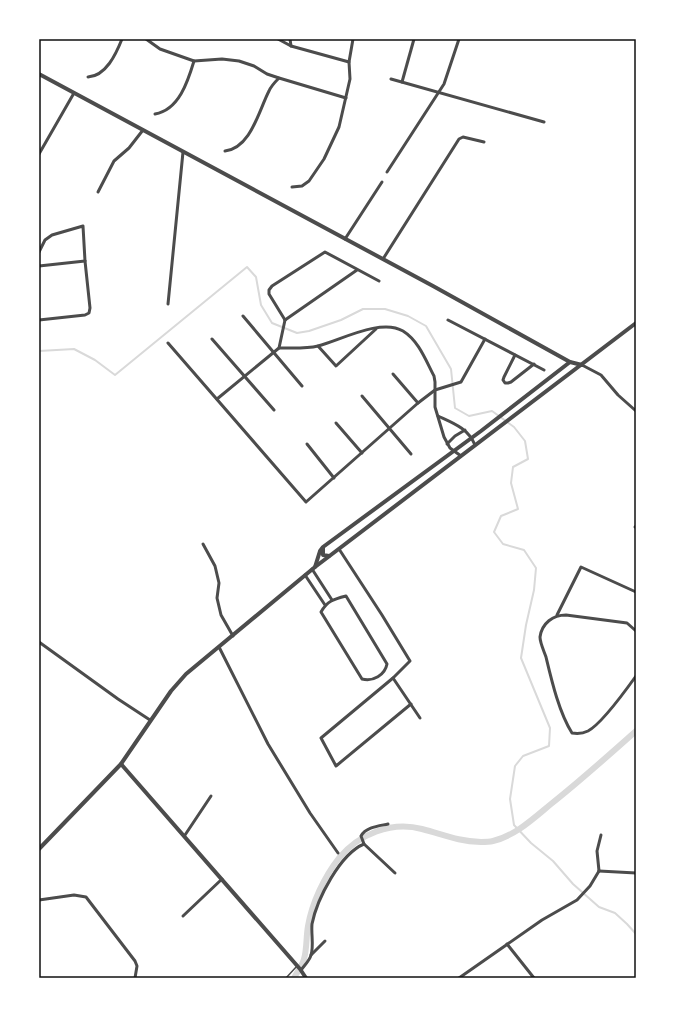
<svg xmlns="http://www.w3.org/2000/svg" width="675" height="1017" font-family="Barlow,sans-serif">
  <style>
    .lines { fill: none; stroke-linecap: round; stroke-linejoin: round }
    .stream { stroke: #d9d9d9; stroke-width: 2 }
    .canal { stroke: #d9d9d9; stroke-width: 6 }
    .service { stroke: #4c4c4c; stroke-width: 1.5 }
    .minor { stroke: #4c4c4c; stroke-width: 3 }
    .tertiary { stroke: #4c4c4c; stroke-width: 4 }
    .neatline { fill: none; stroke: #111; stroke-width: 1.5 }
  </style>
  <rect width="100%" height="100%" fill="#fff"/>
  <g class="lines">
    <path class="stream" d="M 39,351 L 74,349 L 95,360 L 115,375 L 247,267 L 256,277 L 261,305 L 272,323 L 297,333 L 309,331 L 341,320 L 363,309 L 385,309 L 408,316 L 426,326 L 451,369 L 455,408 L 469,416 L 492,411 L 514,427 L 525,441 L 528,459 L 513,467 L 511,483 L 518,509 L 501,516 L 494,532 L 503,544 L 524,550 L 536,568 L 534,590 L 526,625 L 521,658 L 550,728 L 549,746 L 523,756 L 515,766 L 510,799 L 514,825 L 531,843 L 553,861 L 573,884 L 599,907 L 615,913 L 627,924 L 636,934"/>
    <path class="canal" d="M 294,978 C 297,972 302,966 304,959 C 307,949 306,937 308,926 C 312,903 324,877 339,858 C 359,834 391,821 422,829 C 445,835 457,841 481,842 C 485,842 489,842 493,841 C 515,836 534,818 551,804 C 580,781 608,756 636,731"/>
    <path class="service" d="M 286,978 L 297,966"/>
    <g class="minor">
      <path d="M 146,39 L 160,49 L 194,61 L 222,59 L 239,61 L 254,66 L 267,74 L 279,78 L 346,98"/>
      <path d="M 278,39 L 291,46 L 349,62"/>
      <path d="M 290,39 L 291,46"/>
      <path d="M 88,77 C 106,76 116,54 122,39"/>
      <path d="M 391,79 L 544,122"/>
      <path d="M 402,82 L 414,39"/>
      <path d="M 155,114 C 179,110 188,81 194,61"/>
      <path d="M 225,151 C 251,148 259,110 269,91 C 271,86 275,82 279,78"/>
      <path d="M 39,154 L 74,93"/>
      <path d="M 387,172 L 444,84 L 459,39"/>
      <path d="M 292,187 L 302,186 L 309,181 L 324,159 L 339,127 L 350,79 L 349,62 L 353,39"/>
      <path d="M 98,192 L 114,161 L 129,148 L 143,130"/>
      <path d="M 345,239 L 382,182"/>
      <path d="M 39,252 L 45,240 L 52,235 L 83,226 L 85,261 L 90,308 L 89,313 L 85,315 L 39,320"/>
      <path d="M 383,259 L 459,139 L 463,137 L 484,142"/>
      <path d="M 39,266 L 85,261"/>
      <path d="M 168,304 L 183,152"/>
      <path d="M 243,316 L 302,386"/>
      <path d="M 285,320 L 269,294 L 269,290 L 272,286 L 325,252 L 379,281"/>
      <path d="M 285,320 L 357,270"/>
      <path d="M 448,320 L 544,370"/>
      <path d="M 212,339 L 274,410"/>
      <path d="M 168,343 L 306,502 L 418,403 L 435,390 L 461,382 L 485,339"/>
      <path d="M 318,346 L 336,366 L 376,329"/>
      <path d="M 279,348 C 292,348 306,349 318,346 C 341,340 381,318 403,331 C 419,341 426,361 434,376 L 435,382 L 435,407 L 444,437 L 450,448 L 461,456"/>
      <path d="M 515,355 L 504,377 L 503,380 L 505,383 L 508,383 L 511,382 L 534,364"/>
      <path d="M 582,365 L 601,375 L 618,395 L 636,411"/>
      <path d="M 393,374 L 418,403"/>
      <path d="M 362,396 L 411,454"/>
      <path d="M 217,399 L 279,348 L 285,320"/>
      <path d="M 438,416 C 453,423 468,428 475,445"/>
      <path d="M 336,423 L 362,453"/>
      <path d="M 307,444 L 334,478"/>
      <path d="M 447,444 L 455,436 L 465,430"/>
      <path d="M 635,527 L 636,526"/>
      <path d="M 203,544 L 215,566 L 219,583 L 217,598 L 221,615 L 233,636"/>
      <path d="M 339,549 L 382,615 L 410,661 L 393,678 L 321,738 L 336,766 L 411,704"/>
      <path d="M 312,569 L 332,600"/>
      <path d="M 305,575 L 325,605"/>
      <path d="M 346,596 L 387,664 C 385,675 373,682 362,679 L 321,612 C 327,601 334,599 346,596 Z"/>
      <path d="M 557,615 L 581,567 L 636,592"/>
      <path d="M 636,631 L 627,623 L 566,615 C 553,615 542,623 540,637 C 540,643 544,651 546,657 C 552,682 559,712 572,733 C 578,734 582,734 588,731 C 601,724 626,690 636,676"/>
      <path d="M 39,642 L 118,699 L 150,720"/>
      <path d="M 219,647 L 268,744 L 310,813 L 338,853"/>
      <path d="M 393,678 L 420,718"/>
      <path d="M 388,824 C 379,826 366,827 361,836 L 364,844 L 395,873"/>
      <path d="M 185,835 L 211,796"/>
      <path d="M 599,871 L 636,873"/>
      <path d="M 599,871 L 597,851 L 601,835"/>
      <path d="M 39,900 L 74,895 L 86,897 L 135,961 L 137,966 L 135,978"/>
      <path d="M 183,916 L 222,879"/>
      <path d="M 507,944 L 534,978"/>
      <path d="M 311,955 L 325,941"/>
      <path d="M 301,970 C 304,966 310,960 311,955 C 314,946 311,934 312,924 C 317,899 340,854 364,844"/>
      <path d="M 459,978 L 542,920 L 577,900 L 590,886 L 599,871"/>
    </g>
    <g class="tertiary">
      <path d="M 39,74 L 433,286 L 570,362 L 582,365"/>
      <path d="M 323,548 L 323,555 L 329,556"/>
      <path d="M 315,567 L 320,551 L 323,547 L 481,431 L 570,362"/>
      <path d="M 121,764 L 300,969 L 306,978"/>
      <path d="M 39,849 L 121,764 L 171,691 L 186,674 L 315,567 L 636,323"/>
    </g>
  </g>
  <rect width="675" height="1017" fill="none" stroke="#ffffff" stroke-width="80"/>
  <rect x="40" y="40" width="595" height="937" class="neatline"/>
</svg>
